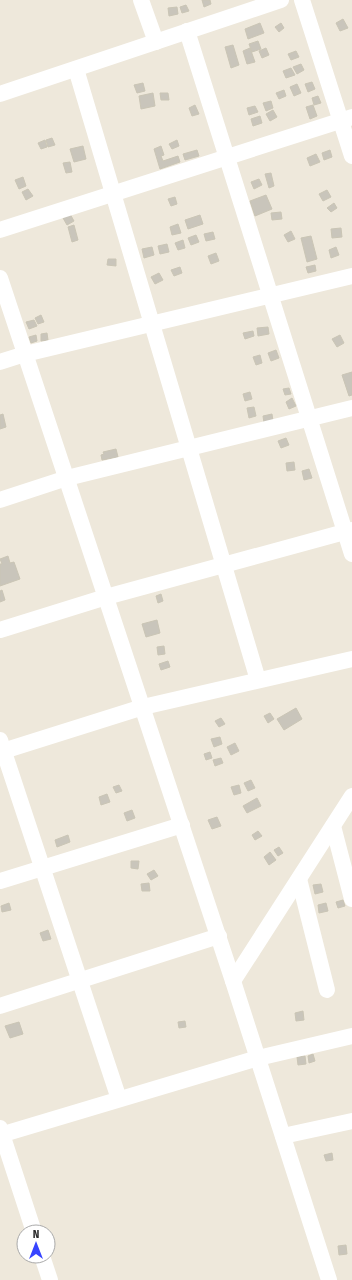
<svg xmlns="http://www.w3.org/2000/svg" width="352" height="1280" font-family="'Fira Sans Condensed',sans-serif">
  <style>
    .building { fill: #c9c5bb; stroke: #cac5b5 }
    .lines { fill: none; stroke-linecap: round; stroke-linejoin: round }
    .minor { stroke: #fff; stroke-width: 16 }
  </style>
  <rect width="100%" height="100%" fill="#eee8db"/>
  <g class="building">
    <path d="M 202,0 L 210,0 L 211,4 L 204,7 Z"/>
    <path d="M 186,5 L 189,11 L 182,13 L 180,7 Z"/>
    <path d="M 177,7 L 178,14 L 169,16 L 168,8 Z"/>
    <path d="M 343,19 L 348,28 L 340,31 L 336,23 Z"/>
    <path d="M 260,23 L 264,33 L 248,39 L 245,29 Z"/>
    <path d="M 281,23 L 284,28 L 279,32 L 275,27 Z"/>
    <path d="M 258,41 L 261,49 L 252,52 L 249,44 Z"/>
    <path d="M 233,45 L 239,65 L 231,68 L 225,47 Z"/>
    <path d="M 250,48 L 255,62 L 247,64 L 243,51 Z"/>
    <path d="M 266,48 L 269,55 L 262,58 L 259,51 Z"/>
    <path d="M 296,51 L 299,57 L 291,60 L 288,54 Z"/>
    <path d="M 301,64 L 304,70 L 297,74 L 293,67 Z"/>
    <path d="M 291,68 L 295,75 L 286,78 L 283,71 Z"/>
    <path d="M 312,82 L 315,89 L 308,92 L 305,84 Z"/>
    <path d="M 143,83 L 145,91 L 137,93 L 134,85 Z"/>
    <path d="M 297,84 L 301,93 L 294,96 L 290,87 Z"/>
    <path d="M 284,90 L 286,96 L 279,99 L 276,93 Z"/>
    <path d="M 153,93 L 155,106 L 141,109 L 139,96 Z"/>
    <path d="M 160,93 L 168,93 L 169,100 L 161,100 Z"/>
    <path d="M 318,96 L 321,103 L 314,105 L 312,98 Z"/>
    <path d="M 271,101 L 273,108 L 266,111 L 263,103 Z"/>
    <path d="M 195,105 L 199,114 L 192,116 L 189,108 Z"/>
    <path d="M 313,105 L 317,116 L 310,119 L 306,107 Z"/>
    <path d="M 255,106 L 258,112 L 249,115 L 247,108 Z"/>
    <path d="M 273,110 L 277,117 L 270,121 L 266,114 Z"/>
    <path d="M 260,116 L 262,123 L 253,126 L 251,119 Z"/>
    <path d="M 52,138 L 55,145 L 48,147 L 46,140 Z"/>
    <path d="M 45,140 L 47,147 L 41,149 L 38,143 Z"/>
    <path d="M 177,140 L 179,146 L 172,149 L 169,144 Z"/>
    <path d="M 83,146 L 86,159 L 74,162 L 70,149 Z"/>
    <path d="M 161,146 L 164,155 L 161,156 L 163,161 L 178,156 L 180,162 L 160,169 L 154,149 Z"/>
    <path d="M 197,150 L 199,156 L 185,160 L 183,154 Z"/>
    <path d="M 330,150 L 332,157 L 324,160 L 322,153 Z"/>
    <path d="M 316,154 L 320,162 L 310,166 L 307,158 Z"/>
    <path d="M 70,162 L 72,172 L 66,173 L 63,163 Z"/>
    <path d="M 271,173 L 274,186 L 269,188 L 265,174 Z"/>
    <path d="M 23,177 L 26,186 L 19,189 L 15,180 Z"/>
    <path d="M 259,179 L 262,185 L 254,189 L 251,182 Z"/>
    <path d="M 28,189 L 33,196 L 26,200 L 22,192 Z"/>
    <path d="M 327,190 L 331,197 L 323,201 L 319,194 Z"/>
    <path d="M 266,195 L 272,209 L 255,216 L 250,201 Z"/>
    <path d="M 175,197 L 177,204 L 171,206 L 168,199 Z"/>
    <path d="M 334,203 L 337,208 L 331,212 L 327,208 Z"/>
    <path d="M 281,212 L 282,219 L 272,220 L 271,213 Z"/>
    <path d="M 70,214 L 74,221 L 67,225 L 63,218 Z"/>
    <path d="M 200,215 L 203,224 L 188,229 L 185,220 Z"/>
    <path d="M 178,224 L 181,233 L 172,235 L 170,227 Z"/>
    <path d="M 74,225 L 78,240 L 72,242 L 68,227 Z"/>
    <path d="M 341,228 L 342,237 L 332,238 L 331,229 Z"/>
    <path d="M 291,231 L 295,239 L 288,242 L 284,235 Z"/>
    <path d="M 213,232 L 215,239 L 206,241 L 204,234 Z"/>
    <path d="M 196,235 L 199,242 L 191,245 L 188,238 Z"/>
    <path d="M 311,236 L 317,259 L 307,262 L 301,238 Z"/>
    <path d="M 183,240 L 185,248 L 178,250 L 175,243 Z"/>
    <path d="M 167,244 L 169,252 L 160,254 L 158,246 Z"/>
    <path d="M 152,247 L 154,255 L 144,258 L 142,249 Z"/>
    <path d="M 336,247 L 339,255 L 331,258 L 329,250 Z"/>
    <path d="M 216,253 L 219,261 L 211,264 L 208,256 Z"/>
    <path d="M 108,259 L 116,259 L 116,266 L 107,265 Z"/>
    <path d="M 315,265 L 316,271 L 308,273 L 306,267 Z"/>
    <path d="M 180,267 L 182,273 L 174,276 L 171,270 Z"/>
    <path d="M 159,273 L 163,280 L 155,284 L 151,277 Z"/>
    <path d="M 41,315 L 44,322 L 38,324 L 35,318 Z"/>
    <path d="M 34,320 L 37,326 L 29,329 L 26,322 Z"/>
    <path d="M 268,327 L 269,334 L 258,336 L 257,328 Z"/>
    <path d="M 253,331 L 254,336 L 245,339 L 243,333 Z"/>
    <path d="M 47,333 L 48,340 L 41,341 L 41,334 Z"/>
    <path d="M 36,335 L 37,341 L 31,343 L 29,337 Z"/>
    <path d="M 340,335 L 344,343 L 337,347 L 332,339 Z"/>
    <path d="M 276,350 L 279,358 L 271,361 L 268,353 Z"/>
    <path d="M 260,355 L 262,363 L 256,365 L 253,357 Z"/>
    <path d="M 352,372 L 352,395 L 349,396 L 342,375 Z"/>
    <path d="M 289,388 L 291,394 L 285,395 L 283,389 Z"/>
    <path d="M 250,392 L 252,399 L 245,401 L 243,394 Z"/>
    <path d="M 292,398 L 296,406 L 289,409 L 286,402 Z"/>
    <path d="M 254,407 L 256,416 L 249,418 L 247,408 Z"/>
    <path d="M 3,414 L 6,427 L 0,429 L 0,415 Z"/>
    <path d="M 272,414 L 273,421 L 264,423 L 263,416 Z"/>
    <path d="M 286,438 L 289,445 L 281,448 L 278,441 Z"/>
    <path d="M 116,449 L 118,457 L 102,460 L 101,455 L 104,454 L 103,452 Z"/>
    <path d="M 294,462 L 295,470 L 287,471 L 286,463 Z"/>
    <path d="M 309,469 L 312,478 L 304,480 L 302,471 Z"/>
    <path d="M 8,556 L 10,563 L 14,562 L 20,579 L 0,586 L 0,564 L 2,564 L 0,559 Z"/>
    <path d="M 2,590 L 5,600 L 0,602 L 0,591 Z"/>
    <path d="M 161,594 L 163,601 L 158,603 L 156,596 Z"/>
    <path d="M 157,620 L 160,633 L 146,637 L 142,624 Z"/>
    <path d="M 164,646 L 165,654 L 158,655 L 157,647 Z"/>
    <path d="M 168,661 L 170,667 L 161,670 L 159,664 Z"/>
    <path d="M 296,708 L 302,719 L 284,730 L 277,719 Z"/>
    <path d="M 270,713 L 274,719 L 268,723 L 264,716 Z"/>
    <path d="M 221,718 L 225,724 L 219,727 L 215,721 Z"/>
    <path d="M 220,737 L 222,744 L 214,747 L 211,739 Z"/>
    <path d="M 235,743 L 239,751 L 231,755 L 227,747 Z"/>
    <path d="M 210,752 L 212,758 L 206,760 L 204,754 Z"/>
    <path d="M 221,758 L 223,763 L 215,766 L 213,760 Z"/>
    <path d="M 251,780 L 255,788 L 248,791 L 244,783 Z"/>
    <path d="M 119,785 L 122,791 L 116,793 L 113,787 Z"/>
    <path d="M 239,785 L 241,793 L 234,795 L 231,787 Z"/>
    <path d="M 107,794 L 110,802 L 101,805 L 99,797 Z"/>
    <path d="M 257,798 L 261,806 L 247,813 L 243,806 Z"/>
    <path d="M 132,810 L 135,818 L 127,821 L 124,813 Z"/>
    <path d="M 217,817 L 221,826 L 212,829 L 208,820 Z"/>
    <path d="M 258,831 L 262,836 L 255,840 L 252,835 Z"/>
    <path d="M 68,835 L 70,842 L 57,847 L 55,840 Z"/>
    <path d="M 279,847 L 283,853 L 278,856 L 274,850 Z"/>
    <path d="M 270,852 L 276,860 L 269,865 L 264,857 Z"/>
    <path d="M 131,861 L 139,861 L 138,869 L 131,868 Z"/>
    <path d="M 154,870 L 158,876 L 151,880 L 147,874 Z"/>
    <path d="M 149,883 L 150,891 L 142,891 L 141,884 Z"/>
    <path d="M 321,884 L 323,892 L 315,894 L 313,885 Z"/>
    <path d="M 343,900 L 345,906 L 338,908 L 336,902 Z"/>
    <path d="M 9,903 L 11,910 L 2,912 L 1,906 Z"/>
    <path d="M 326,903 L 328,911 L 319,913 L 318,905 Z"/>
    <path d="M 48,930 L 51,939 L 43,941 L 40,933 Z"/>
    <path d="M 303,1011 L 304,1020 L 296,1021 L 295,1013 Z"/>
    <path d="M 185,1021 L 186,1027 L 179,1028 L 178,1022 Z"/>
    <path d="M 19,1022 L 23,1034 L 10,1038 L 5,1026 Z"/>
    <path d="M 313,1054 L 315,1061 L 309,1063 L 308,1056 Z"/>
    <path d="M 305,1056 L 306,1064 L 298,1065 L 297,1057 Z"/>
    <path d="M 332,1153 L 333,1160 L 326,1161 L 324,1155 Z"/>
    <path d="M 346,1245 L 347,1254 L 339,1255 L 338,1246 Z"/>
  </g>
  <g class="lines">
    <g class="minor">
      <path d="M 141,0 L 156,42"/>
      <path d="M 302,0 L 352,156"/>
      <path d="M 187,31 L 352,554"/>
      <path d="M 76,69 L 258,680"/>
      <path d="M 0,94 L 281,0"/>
      <path d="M 0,230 L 352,117"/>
      <path d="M 0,278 L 233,981 L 329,1280"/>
      <path d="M 0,362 L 25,354 L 352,276"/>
      <path d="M 0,500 L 67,478 L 352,408"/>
      <path d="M 0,630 L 106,597 L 352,530"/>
      <path d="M 0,740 L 119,1099"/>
      <path d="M 0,752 L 143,707 L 352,659"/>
      <path d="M 333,826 L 352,899"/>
      <path d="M 299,879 L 327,990"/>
      <path d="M 0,881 L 182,825"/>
      <path d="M 233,981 L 352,796"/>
      <path d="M 0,1006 L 219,936"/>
      <path d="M 0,1128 L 34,1232"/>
      <path d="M 0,1135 L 258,1058 L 352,1036"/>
      <path d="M 283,1136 L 352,1121"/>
      <path d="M 42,1256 L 50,1280"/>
    </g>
  </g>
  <g transform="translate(36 1244)"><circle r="19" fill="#ffffff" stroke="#aaaaaa"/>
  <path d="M0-3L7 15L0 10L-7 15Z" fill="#3744ff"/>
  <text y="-6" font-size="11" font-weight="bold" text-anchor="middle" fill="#2b2b2b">N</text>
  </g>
</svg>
